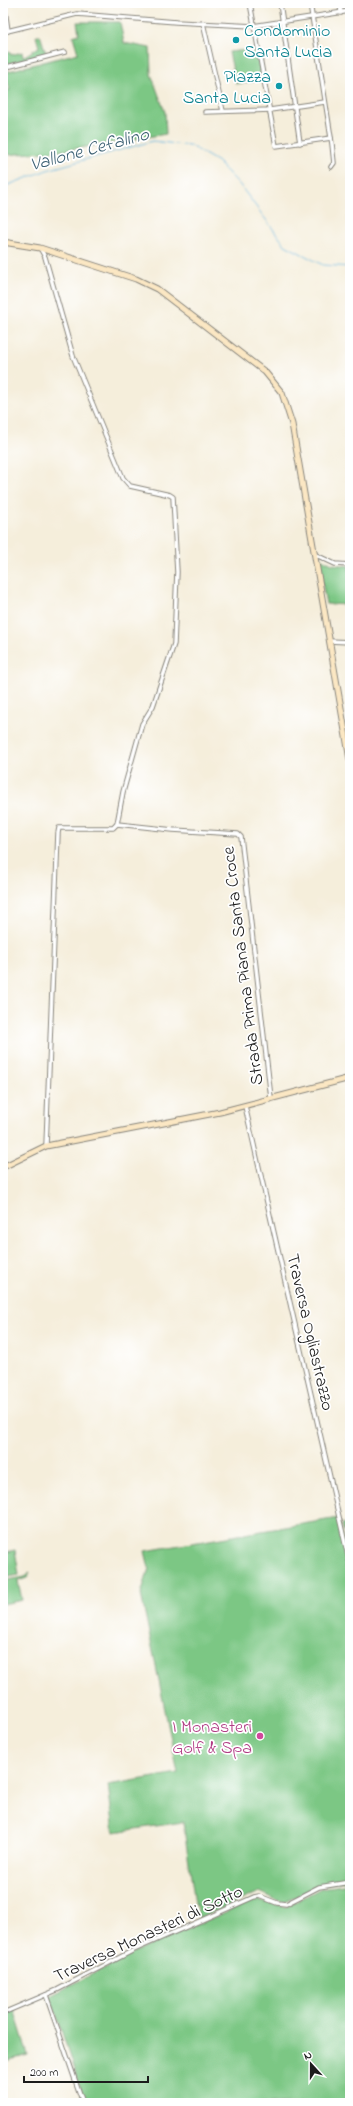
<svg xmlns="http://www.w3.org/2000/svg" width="353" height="2106" font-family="'Indie Flower',sans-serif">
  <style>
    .green { fill: #7cc784; stroke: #4c7250 }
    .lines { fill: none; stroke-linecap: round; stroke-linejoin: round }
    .stream { stroke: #63b4de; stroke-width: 1 }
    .street-casing { stroke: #88857c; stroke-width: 5.5 }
    .secondary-casing { stroke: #88857c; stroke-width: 7 }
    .street { stroke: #fff; stroke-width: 3.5 }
    .secondary { stroke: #fbe7c3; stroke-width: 5 }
    .culture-dot { fill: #0f9aa8; stroke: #fff; stroke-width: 1.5 }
    .hotel-dot { fill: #d1479c; stroke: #fff; stroke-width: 1.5 }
    .labels { text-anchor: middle; stroke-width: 3.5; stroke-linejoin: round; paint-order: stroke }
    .culture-label { font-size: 18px; fill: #0d838f; stroke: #fff; text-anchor: start }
    .street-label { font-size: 18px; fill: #1c1c1c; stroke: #fff }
    .hotel-label { font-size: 18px; fill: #b23c85; stroke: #fff; text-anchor: end }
    .water-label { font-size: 19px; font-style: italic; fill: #3c6073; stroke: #fff }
  </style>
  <rect width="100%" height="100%" fill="#fff"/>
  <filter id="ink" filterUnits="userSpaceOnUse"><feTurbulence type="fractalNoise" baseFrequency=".025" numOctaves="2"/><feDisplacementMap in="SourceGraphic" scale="8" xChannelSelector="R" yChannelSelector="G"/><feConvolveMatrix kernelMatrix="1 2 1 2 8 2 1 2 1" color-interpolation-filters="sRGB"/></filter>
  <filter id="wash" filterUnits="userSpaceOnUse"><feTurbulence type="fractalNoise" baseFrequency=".012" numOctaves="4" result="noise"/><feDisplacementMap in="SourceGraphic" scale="16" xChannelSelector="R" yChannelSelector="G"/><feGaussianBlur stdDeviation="0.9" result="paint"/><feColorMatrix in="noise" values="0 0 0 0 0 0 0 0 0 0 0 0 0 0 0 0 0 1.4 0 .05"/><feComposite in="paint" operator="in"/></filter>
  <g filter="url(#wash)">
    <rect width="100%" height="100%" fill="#f5eedb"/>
    <g class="green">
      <path d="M 77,22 L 120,22 L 124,43 L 150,48 L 151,74 L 165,112 L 166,134 L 61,151 L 3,155 L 3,90 L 10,90 L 5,72 L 78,53 L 73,36 L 79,34 Z"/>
      <path d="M 40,35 L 46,53 L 3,65 L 3,53 L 10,51 L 11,55 L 22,52 L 23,57 L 39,47 L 36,36 Z"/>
      <path d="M 256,49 L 262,80 L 236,84 L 229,52 Z"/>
      <path d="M 320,558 L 332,564 L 349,566 L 350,605 L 326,604 L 318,560 Z"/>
      <path d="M 338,1518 L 350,1571 L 350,1880 L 320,1885 L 285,1902 L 279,1901 L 260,1892 L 199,1918 L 195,1903 L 183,1822 L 114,1832 L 108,1785 L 178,1773 L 141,1594 L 149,1568 L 145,1551 Z"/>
      <path d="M 350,1522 L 350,1556 L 342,1524 Z"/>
      <path d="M 15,1550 L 19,1575 L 3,1578 L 3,1553 Z"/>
      <path d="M 30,1573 L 27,1578 L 18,1581 L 22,1600 L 3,1604 L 3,1581 L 24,1577 Z"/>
      <path d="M 350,1884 L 350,2103 L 85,2103 L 50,1996 L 137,1951 L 255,1899 L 286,1907 L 321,1888 Z"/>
      <path d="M 14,2009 L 28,2055 L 3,2062 L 3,2015 Z"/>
    </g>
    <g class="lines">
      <path class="stream" d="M 3,187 L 47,170 L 153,141 L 191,146 L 218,162 L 239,184 L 285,245 L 323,265 L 350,267"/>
    </g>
  </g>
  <g filter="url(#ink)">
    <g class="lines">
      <defs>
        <g id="street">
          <path d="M 4,3 L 8,31"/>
          <path d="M 250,3 L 276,146 L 331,138"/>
          <path d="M 280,3 L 300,143"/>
          <path d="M 310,3 L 332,144 L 334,163 L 331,167"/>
          <path d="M 340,3 L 341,13"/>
          <path d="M 203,23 L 223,111"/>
          <path d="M 3,32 L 77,14 L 176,22 L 253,26 L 350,11"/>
          <path d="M 3,68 L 65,52"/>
          <path d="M 3,74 L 6,87"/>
          <path d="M 205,112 L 270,110 L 325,102"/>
          <path d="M 40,248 L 45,257 L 73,356 L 123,478 L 130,486 L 170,495 L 173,497 L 177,572 L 174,644 L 153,706 L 142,724 L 123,792 L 117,824 L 113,828 L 59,828 L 58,833 L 46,1146"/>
          <path d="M 314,554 L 335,564 L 350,565"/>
          <path d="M 329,641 L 350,642"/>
          <path d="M 117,824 L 173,830 L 238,834 L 241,837 L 271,1098"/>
          <path d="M 245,1106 L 350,1565"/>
          <path d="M 46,1995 L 83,2103"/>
          <path d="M 3,2013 L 57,1990 L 134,1950 L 254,1897 L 259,1896 L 277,1903 L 286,1904 L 319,1887 L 350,1882"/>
        </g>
        <g id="secondary">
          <path d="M 3,242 L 40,248 L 136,279 L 157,289 L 265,372 L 282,393 L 292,424 L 350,760"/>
          <path d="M 3,1167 L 46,1146 L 220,1112 L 350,1078"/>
        </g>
      </defs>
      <use href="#street" class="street-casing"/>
      <use href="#secondary" class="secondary-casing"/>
      <use href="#street" class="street"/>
      <use href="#secondary" class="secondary"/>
    </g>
  </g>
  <g class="culture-dot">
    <circle cx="236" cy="40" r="4"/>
    <circle cx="279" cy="86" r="4"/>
  </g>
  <circle class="hotel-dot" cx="260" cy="1736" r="4"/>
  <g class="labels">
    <g class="culture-label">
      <text x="244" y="36">Condominio<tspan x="244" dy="21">Santa Lucia</tspan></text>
      <text x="271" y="82" text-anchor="end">Piazza<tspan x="271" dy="21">Santa Lucia</tspan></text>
    </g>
    <g class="street-label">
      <text transform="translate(242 966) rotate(-97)" y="6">Strada Prima Piana Santa Croce</text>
      <text transform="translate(311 1332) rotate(77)" y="6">Traversa Ogliastrazzo</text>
      <text transform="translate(148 1933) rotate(-25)" y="6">Traversa Monasteri di Sotto</text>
    </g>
    <g class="hotel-label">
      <text x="252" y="1732">I Monasteri<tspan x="252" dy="21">Golf &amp; Spa</tspan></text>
    </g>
    <g class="water-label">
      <text transform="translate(89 148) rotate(-15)" y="7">Vallone Cefalino</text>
    </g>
  </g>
  <rect width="353" height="2106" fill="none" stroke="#fff" stroke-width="16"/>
  <g transform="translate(311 2064) rotate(339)" stroke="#ffffff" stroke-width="3" paint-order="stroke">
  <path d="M0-3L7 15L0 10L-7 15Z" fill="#1c1c1c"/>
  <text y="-6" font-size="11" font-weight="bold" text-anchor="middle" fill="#1c1c1c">N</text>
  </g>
  <path d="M24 2076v6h124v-6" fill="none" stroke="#1c1c1c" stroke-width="2"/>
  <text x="30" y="2076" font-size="12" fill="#1c1c1c" stroke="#ffffff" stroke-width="3" paint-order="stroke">200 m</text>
</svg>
